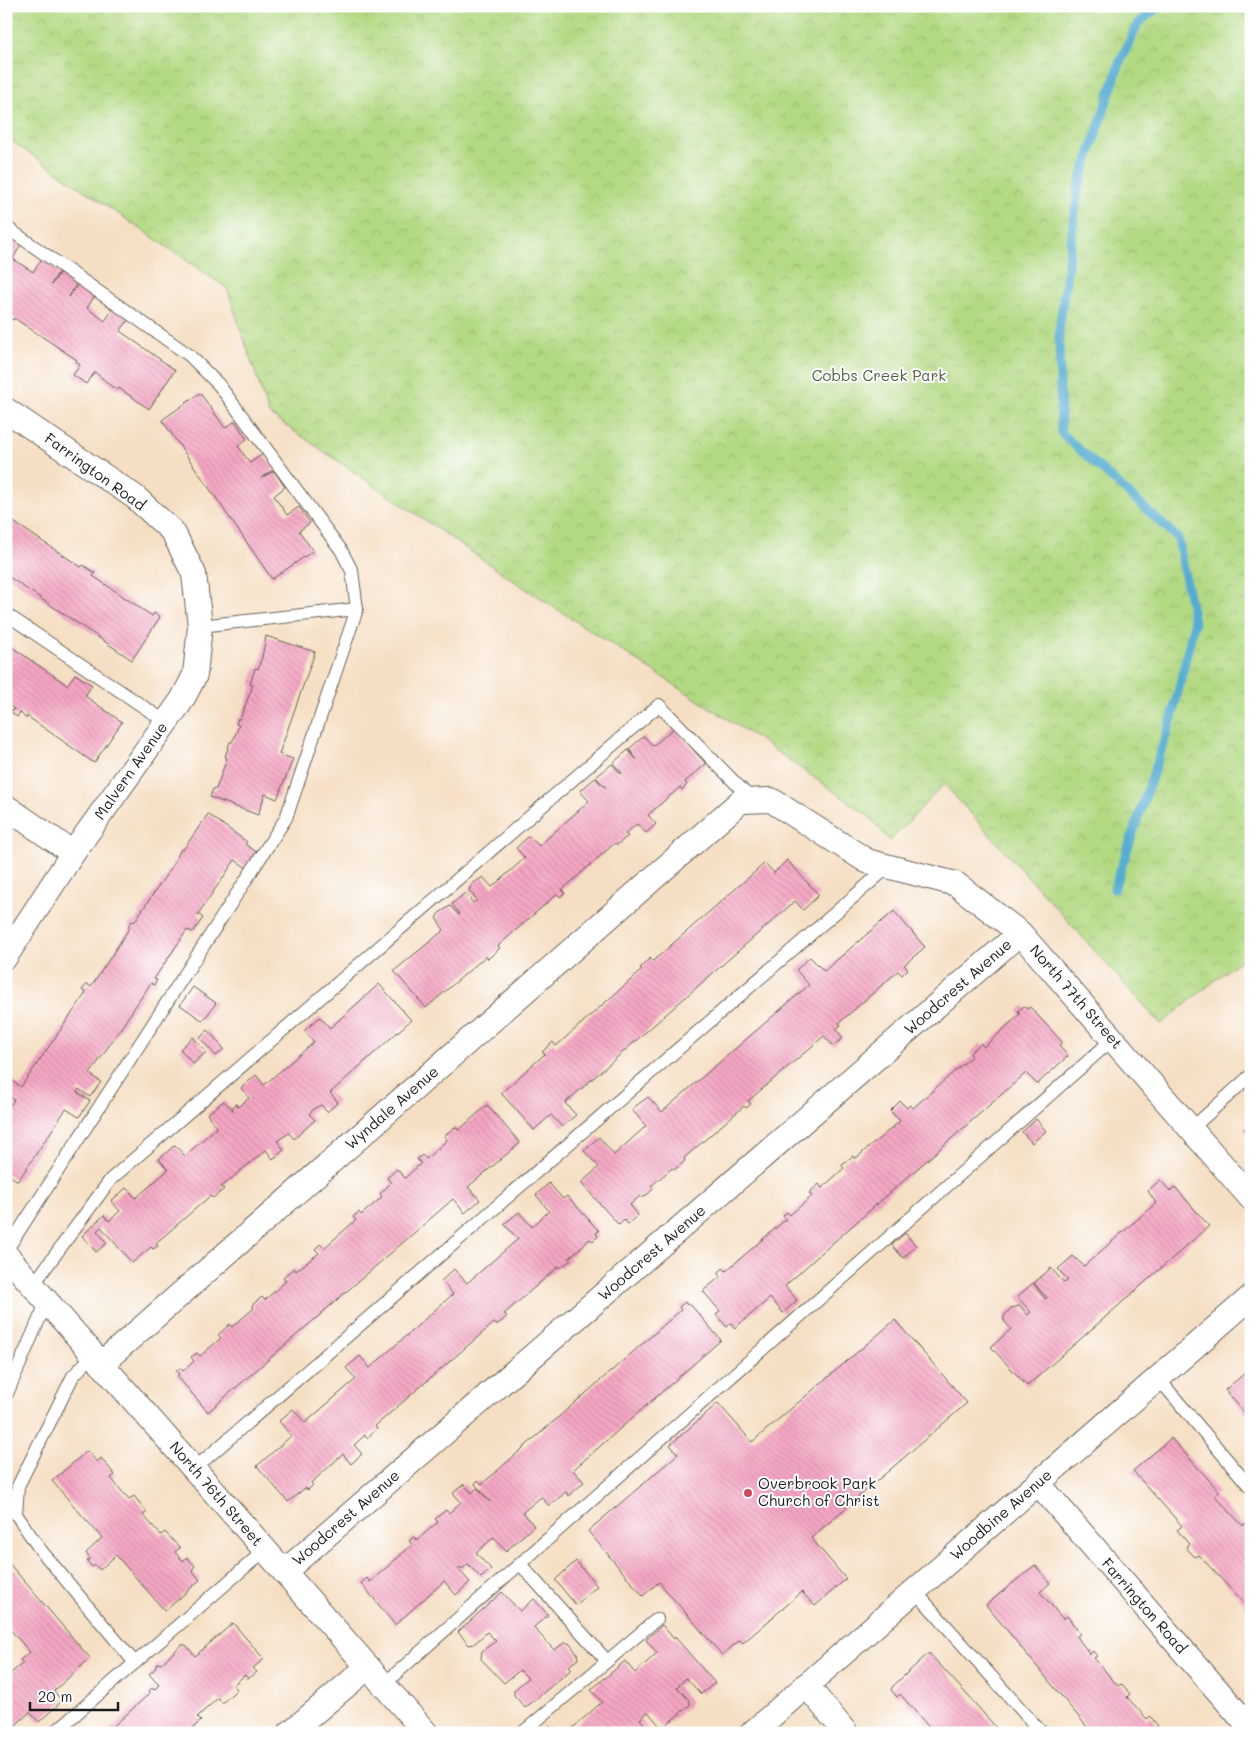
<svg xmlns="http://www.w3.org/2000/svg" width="1257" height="1739" font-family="Mali,sans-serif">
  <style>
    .park { fill: url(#park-crowns); stroke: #687a50 }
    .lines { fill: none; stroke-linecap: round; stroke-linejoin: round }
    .stream { stroke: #57acd3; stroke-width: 9 }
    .building { fill: url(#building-back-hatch) }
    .service-casing { stroke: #686057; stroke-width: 14 }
    .minor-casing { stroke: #686057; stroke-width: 26 }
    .service { stroke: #fff; stroke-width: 12 }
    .minor { stroke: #fff; stroke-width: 24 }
    .poi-dot { fill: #d1495b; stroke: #fff; stroke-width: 2 }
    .labels { text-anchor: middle; stroke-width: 4; stroke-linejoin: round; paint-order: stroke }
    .park-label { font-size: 15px; fill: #515e40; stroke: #fff }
    .street-label { font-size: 15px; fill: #1c1c1c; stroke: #fff }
    .poi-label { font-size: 15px; fill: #1c1c1c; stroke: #fff; text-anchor: start }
  </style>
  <defs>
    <pattern id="park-crowns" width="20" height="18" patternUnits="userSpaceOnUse" patternTransform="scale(1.25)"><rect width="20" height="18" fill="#b3d983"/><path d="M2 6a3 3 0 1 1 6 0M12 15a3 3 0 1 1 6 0" fill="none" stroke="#99ba71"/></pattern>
    <pattern id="building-back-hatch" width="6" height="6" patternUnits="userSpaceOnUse" patternTransform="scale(1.25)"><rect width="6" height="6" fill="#f4a6c3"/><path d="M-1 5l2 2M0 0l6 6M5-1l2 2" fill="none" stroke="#d18ea7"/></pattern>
  </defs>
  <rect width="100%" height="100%" fill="#fff"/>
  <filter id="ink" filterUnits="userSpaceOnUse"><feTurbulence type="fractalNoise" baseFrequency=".02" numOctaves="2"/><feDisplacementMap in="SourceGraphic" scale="10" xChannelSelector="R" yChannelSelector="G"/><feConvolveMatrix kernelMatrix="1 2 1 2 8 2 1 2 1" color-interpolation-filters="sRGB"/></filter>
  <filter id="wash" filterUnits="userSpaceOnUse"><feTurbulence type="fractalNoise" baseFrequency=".0096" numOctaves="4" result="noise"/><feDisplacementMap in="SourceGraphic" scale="20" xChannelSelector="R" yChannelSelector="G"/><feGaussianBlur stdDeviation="1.12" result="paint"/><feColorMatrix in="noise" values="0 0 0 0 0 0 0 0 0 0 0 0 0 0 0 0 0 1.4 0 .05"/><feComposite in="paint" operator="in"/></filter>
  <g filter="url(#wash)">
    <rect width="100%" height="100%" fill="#f5dfc4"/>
    <path class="park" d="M 6,6 L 1251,6 L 1251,951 L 1161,1024 L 944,784 L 890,841 L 869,816 L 763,742 L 526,589 L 269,414 L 227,288 L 6,137 Z"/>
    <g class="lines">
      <path class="stream" d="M 1114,889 L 1172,718 L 1194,623 L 1178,538 L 1061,433 L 1059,331 L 1078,189 L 1120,62 L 1138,23 L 1160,6"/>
    </g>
    <g id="blocks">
      <g class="building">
        <path d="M 6,236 L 21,244 L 13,259 L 33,272 L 42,259 L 59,271 L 51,285 L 61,271 L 77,282 L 69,297 L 79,283 L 96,294 L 87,308 L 105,321 L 114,307 L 130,318 L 120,331 L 175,370 L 149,409 L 119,388 L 118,390 L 111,386 L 95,372 L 86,384 L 73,375 L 80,365 L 76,362 L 77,360 L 14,318 L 13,320 L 6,316 Z"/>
        <path d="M 200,393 L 225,428 L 235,421 L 247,439 L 238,446 L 250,463 L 263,454 L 274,469 L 261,478 L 274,471 L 285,487 L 274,496 L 287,515 L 299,507 L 310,523 L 299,531 L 313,551 L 272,579 L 162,420 Z"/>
        <path d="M 6,517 L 81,567 L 83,565 L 95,573 L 93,576 L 152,616 L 154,613 L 160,617 L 132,660 L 6,575 Z"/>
        <path d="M 266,636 L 315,652 L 279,754 L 293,759 L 277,799 L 265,794 L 258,815 L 210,797 L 213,789 L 216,789 L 227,758 L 225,757 L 230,742 L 232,742 L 234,738 L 239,725 L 236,724 L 238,718 L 240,719 L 253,685 L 250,685 L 255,668 L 258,669 L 262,657 Z"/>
        <path d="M 6,643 L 67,685 L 75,674 L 92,685 L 85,696 L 122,722 L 94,763 L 27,716 L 26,719 L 20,712 L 17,717 L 11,712 L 14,709 L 6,703 Z"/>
        <path d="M 674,728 L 706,764 L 685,782 L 687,785 L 682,790 L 680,787 L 648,815 L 656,824 L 646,833 L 637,824 L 625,834 L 628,836 L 617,845 L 615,843 L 562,890 L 565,893 L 560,897 L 557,894 L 498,946 L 500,948 L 488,959 L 486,956 L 426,1008 L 394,971 L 444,930 L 436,918 L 439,913 L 450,906 L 459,915 L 460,914 L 452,904 L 465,893 L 473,903 L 477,900 L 469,890 L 472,884 L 483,877 L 492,887 L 525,858 L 516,848 L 529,836 L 539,846 L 589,801 L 580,791 L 595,778 L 606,788 L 596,777 L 612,764 L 621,774 L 622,773 L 613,763 L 628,750 L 637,760 L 629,749 L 644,736 L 653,746 Z"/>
        <path d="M 208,814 L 247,842 L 245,844 L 258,853 L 248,869 L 235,860 L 198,914 L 203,918 L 193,932 L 187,930 L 154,979 L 157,980 L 154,985 L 151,983 L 90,1074 L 101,1082 L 90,1097 L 79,1089 L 77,1092 L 90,1101 L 79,1117 L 66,1109 L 18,1181 L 6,1173 L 6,1111 L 14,1100 L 6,1094 L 6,1084 L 10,1079 L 21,1087 L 86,993 L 82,990 L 87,984 L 91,987 L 130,927 L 128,926 L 132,921 L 134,922 L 171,868 L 181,849 L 183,850 Z"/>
        <path d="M 787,860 L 819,895 L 803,910 L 795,901 L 565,1103 L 576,1115 L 562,1127 L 551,1115 L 534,1130 L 501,1093 L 545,1054 L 542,1052 L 553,1042 L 556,1046 L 642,970 L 640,968 L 650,958 L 653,961 L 765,863 L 774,873 Z"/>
        <path d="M 894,911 L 925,947 L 904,965 L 908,969 L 902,975 L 898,971 L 839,1023 L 841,1025 L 836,1029 L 843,1038 L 833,1046 L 824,1036 L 748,1101 L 751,1104 L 746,1108 L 744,1106 L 684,1158 L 685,1161 L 674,1170 L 672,1168 L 651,1186 L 653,1189 L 648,1194 L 642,1198 L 640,1196 L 630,1205 L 638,1215 L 628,1224 L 624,1220 L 619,1225 L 581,1183 L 599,1167 L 584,1151 L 599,1137 L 614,1155 L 646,1126 L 632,1110 L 633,1108 L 648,1097 L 662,1112 L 809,985 L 796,970 L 810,957 L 824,971 Z"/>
        <path d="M 379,984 L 411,1020 L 330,1093 L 338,1102 L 327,1112 L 321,1105 L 315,1108 L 309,1114 L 315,1120 L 294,1139 L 289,1133 L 277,1141 L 284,1150 L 273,1159 L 266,1150 L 221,1187 L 224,1189 L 213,1198 L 210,1196 L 156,1243 L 158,1246 L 153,1249 L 151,1247 L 132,1263 L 101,1227 L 97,1231 L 107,1243 L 96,1252 L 82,1236 L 104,1215 L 109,1221 L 120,1211 L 111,1201 L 126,1188 L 136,1198 L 168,1170 L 159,1159 L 175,1145 L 185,1156 L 217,1127 L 207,1114 L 224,1101 L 234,1111 L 232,1108 L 236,1104 L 238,1107 L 249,1098 L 241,1088 L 256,1075 L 264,1085 L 314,1042 L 304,1031 L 320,1017 L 330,1028 Z"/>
        <path d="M 193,987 L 216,1003 L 203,1021 L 180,1005 Z"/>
        <path d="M 1024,1006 L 1027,1009 L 1030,1007 L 1062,1042 L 1059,1046 L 1068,1056 L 1037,1084 L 1026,1073 L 818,1256 L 785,1286 L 797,1300 L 783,1313 L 770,1298 L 735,1328 L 731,1323 L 727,1327 L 716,1315 L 720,1311 L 703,1291 L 721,1276 L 718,1273 L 723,1268 L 726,1271 L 786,1219 L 783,1216 L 787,1212 L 790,1215 L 812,1196 L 809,1193 L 819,1184 L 822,1188 L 844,1168 L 841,1165 L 853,1156 L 855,1159 L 900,1121 L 890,1111 L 900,1101 L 907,1108 L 910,1105 L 913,1108 L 972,1056 L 970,1053 L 981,1043 L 984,1047 L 1020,1014 L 1018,1011 Z"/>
        <path d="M 208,1030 L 224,1049 L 216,1056 L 200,1038 Z"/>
        <path d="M 193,1037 L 206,1052 L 193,1064 L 180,1049 Z"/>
        <path d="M 487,1105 L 520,1143 L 468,1187 L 480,1200 L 465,1213 L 453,1199 L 208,1412 L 177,1376 L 179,1374 L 176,1371 L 180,1368 L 183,1371 L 194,1361 L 191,1357 L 197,1353 L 200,1356 L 221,1338 L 218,1335 L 230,1324 L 232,1327 L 254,1308 L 252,1305 L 262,1297 L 265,1300 L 286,1281 L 283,1277 L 294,1268 L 296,1271 L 319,1253 L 315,1249 L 320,1244 L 324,1248 L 356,1220 L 353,1217 L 359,1212 L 361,1215 L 382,1197 L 380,1194 L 391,1183 L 387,1178 L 397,1169 L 405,1178 L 421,1163 L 417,1159 L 422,1155 L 426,1159 L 447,1140 L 444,1136 L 450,1131 L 455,1127 L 459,1130 Z"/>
        <path d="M 1036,1119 L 1046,1131 L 1032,1143 L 1022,1132 Z"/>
        <path d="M 1251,1123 L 1251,1137 L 1244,1129 Z"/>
        <path d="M 1160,1180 L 1170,1191 L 1175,1187 L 1209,1226 L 1027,1386 L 991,1347 L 1011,1329 L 1004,1321 L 1004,1316 L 1011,1308 L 1020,1306 L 1028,1315 L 1031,1312 L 1017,1297 L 1033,1283 L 1045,1299 L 1047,1298 L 1034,1283 L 1051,1268 L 1064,1283 L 1068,1280 L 1058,1269 L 1073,1256 L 1084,1266 L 1156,1203 L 1148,1191 Z"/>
        <path d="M 549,1183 L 563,1199 L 567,1196 L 599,1231 L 596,1233 L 598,1236 L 593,1241 L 590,1239 L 569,1258 L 571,1260 L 560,1268 L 559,1266 L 504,1314 L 507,1316 L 502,1321 L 496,1325 L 494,1323 L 375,1426 L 377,1429 L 367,1438 L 365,1435 L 354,1445 L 362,1454 L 351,1464 L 343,1454 L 311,1483 L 313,1485 L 308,1490 L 305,1488 L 288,1502 L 257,1466 L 291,1436 L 279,1421 L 293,1409 L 305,1423 L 356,1379 L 346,1368 L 360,1356 L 370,1368 L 453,1294 L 441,1281 L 454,1269 L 467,1283 L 518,1239 L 504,1224 L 519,1212 L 532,1227 L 549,1211 L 536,1195 Z"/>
        <path d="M 905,1233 L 916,1246 L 903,1258 L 892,1245 Z"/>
        <path d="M 685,1302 L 687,1305 L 689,1303 L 721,1340 L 573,1470 L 584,1482 L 569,1496 L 566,1492 L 549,1506 L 541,1497 L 523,1512 L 534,1526 L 506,1551 L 494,1537 L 476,1553 L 491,1569 L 481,1578 L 468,1564 L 462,1569 L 460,1567 L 458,1569 L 470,1582 L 456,1595 L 444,1581 L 395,1625 L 361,1583 L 367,1578 L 370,1582 L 412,1545 L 409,1541 L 414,1537 L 417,1540 L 438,1522 L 435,1519 L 446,1510 L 449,1513 L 461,1502 L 453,1493 L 464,1484 L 472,1493 L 477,1488 L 490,1502 L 475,1484 L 478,1480 L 482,1484 L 681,1310 L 679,1307 Z"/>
        <path d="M 895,1320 L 967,1403 L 811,1538 L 846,1579 L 815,1606 L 802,1592 L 743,1643 L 740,1640 L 722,1655 L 659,1582 L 643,1596 L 588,1531 L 678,1454 L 670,1445 L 718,1403 L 752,1442 Z"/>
        <path d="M 1251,1368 L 1251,1420 L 1225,1390 Z"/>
        <path d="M 1171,1438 L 1219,1491 L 1215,1496 L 1243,1526 L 1245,1523 L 1249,1527 L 1246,1530 L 1251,1535 L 1251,1608 L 1249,1609 L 1199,1555 L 1195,1557 L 1189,1551 L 1186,1547 L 1189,1544 L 1177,1530 L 1182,1526 L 1133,1471 Z"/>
        <path d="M 87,1451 L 97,1462 L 101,1458 L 115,1475 L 111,1478 L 119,1488 L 129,1499 L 134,1496 L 147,1512 L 143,1515 L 161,1535 L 165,1532 L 180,1548 L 175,1552 L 183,1561 L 187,1557 L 195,1566 L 192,1570 L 200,1580 L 165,1611 L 116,1555 L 100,1570 L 95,1565 L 92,1567 L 87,1561 L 90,1559 L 86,1553 L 102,1538 L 52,1481 Z"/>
        <path d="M 6,1560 L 90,1658 L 54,1691 L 62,1701 L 39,1722 L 30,1712 L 7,1733 L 6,1677 L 23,1663 L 20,1660 L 30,1652 L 6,1625 Z"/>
        <path d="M 576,1561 L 597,1586 L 576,1605 L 555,1580 Z"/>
        <path d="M 1035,1565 L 1050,1583 L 1040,1592 L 1063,1619 L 1067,1616 L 1071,1621 L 1080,1634 L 1077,1636 L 1080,1641 L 1090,1654 L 1093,1651 L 1097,1656 L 1094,1658 L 1118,1686 L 1121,1684 L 1130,1694 L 1127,1697 L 1147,1719 L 1150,1716 L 1158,1726 L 1156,1728 L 1160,1733 L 1092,1733 L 986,1605 Z"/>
        <path d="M 502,1592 L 520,1611 L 534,1599 L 548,1615 L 534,1627 L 536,1630 L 554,1650 L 564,1643 L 569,1643 L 577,1653 L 578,1659 L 569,1666 L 572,1669 L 525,1708 L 514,1695 L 514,1690 L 528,1678 L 520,1670 L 504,1683 L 481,1659 L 482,1651 L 496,1641 L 487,1632 L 474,1644 L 469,1645 L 458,1632 Z"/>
        <path d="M 233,1623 L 264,1659 L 253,1668 L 257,1672 L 248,1679 L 245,1675 L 233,1685 L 237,1689 L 230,1696 L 222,1703 L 218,1698 L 197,1717 L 201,1721 L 187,1733 L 181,1731 L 179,1733 L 106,1733 L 150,1693 L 149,1691 L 152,1688 L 154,1690 L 159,1685 L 149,1674 L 155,1669 L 157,1663 L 161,1664 L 181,1645 L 186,1645 L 195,1656 Z"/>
        <path d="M 662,1625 L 674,1639 L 675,1637 L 715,1683 L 701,1694 L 686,1678 L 677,1687 L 690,1701 L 690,1705 L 665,1726 L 660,1726 L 648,1712 L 640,1719 L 651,1733 L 567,1733 L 602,1702 L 591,1690 L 625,1661 L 635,1673 L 657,1653 L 646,1640 Z"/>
        <path d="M 929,1653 L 961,1688 L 1001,1733 L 934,1733 L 900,1694 L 897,1697 L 891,1690 L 893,1686 Z"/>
        <path d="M 550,1726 L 556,1733 L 543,1733 Z"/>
      </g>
    </g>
  </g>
  <g filter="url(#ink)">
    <use href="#blocks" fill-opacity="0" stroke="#686057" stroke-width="1"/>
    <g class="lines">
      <defs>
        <g id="service">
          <path d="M 6,227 L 189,355 L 219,385 L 341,550 L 352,571 L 357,609"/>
          <path d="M 6,614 L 166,722"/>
          <path d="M 1191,1129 L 1251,1075"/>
          <path d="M 6,1251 L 286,818 L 357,609 L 200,626"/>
          <path d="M 33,1285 L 111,1179 L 659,705 L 753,801"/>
          <path d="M 93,1355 L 73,1376 L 18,1486 L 16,1514 L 39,1548 L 135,1663"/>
          <path d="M 1158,1378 L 1251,1488"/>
          <path d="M 6,1396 L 47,1301"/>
          <path d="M 194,1469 L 888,867"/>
          <path d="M 520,1564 L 607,1661"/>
          <path d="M 914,1590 L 1042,1733"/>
          <path d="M 383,1685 L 1113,1039"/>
          <path d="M 54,1733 L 265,1550"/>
          <path d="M 522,1733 L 657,1619"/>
        </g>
        <g id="minor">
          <path d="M 6,410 L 135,497 L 173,532 L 194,574 L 200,626 L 195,675 L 182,700 L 73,853 L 6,956"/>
          <path d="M 6,807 L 73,853"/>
          <path d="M 6,1255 L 426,1733"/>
          <path d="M 101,1364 L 741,801 L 771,800 L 867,861 L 956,884 L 1020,933 L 1251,1198"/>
          <path d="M 1038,1483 L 1251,1729"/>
          <path d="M 284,1572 L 1020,933"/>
          <path d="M 806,1685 L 846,1733"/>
          <path d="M 290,1733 L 368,1667"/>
          <path d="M 752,1733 L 1251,1297"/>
        </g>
      </defs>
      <use href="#service" class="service-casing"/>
      <use href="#minor" class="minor-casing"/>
      <use href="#service" class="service"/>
      <use href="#minor" class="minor"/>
    </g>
  </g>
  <circle class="poi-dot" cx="748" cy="1493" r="5"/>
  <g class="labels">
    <g class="park-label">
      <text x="879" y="381">Cobbs Creek Park</text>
    </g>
    <g class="street-label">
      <text transform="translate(95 472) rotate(36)" y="5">Farrington Road</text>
      <text transform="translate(131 771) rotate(-55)" y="5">Malvern Avenue</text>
      <text transform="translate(958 987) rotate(-41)" y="5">Woodcrest Avenue</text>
      <text transform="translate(1076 997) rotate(49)" y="5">North 77th Street</text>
      <text transform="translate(392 1108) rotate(-41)" y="5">Wyndale Avenue</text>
      <text transform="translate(652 1253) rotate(-41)" y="5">Woodcrest Avenue</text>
      <text transform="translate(216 1494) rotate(49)" y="5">North 76th Street</text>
      <text transform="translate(1001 1515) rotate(-41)" y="5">Woodbine Avenue</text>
      <text transform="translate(346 1518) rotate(-41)" y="5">Woodcrest Avenue</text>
      <text transform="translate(1144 1606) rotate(49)" y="5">Farrington Road</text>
    </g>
    <g class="poi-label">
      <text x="758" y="1489">Overbrook Park<tspan x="758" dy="17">Church of Christ</tspan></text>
    </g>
  </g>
  <rect width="1257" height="1739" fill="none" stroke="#fff" stroke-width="25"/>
  <path d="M30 1702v8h88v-8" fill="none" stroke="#1c1c1c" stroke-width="2.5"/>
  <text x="38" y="1702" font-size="15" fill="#1c1c1c" stroke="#ffffff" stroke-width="4" paint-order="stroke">20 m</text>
</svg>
